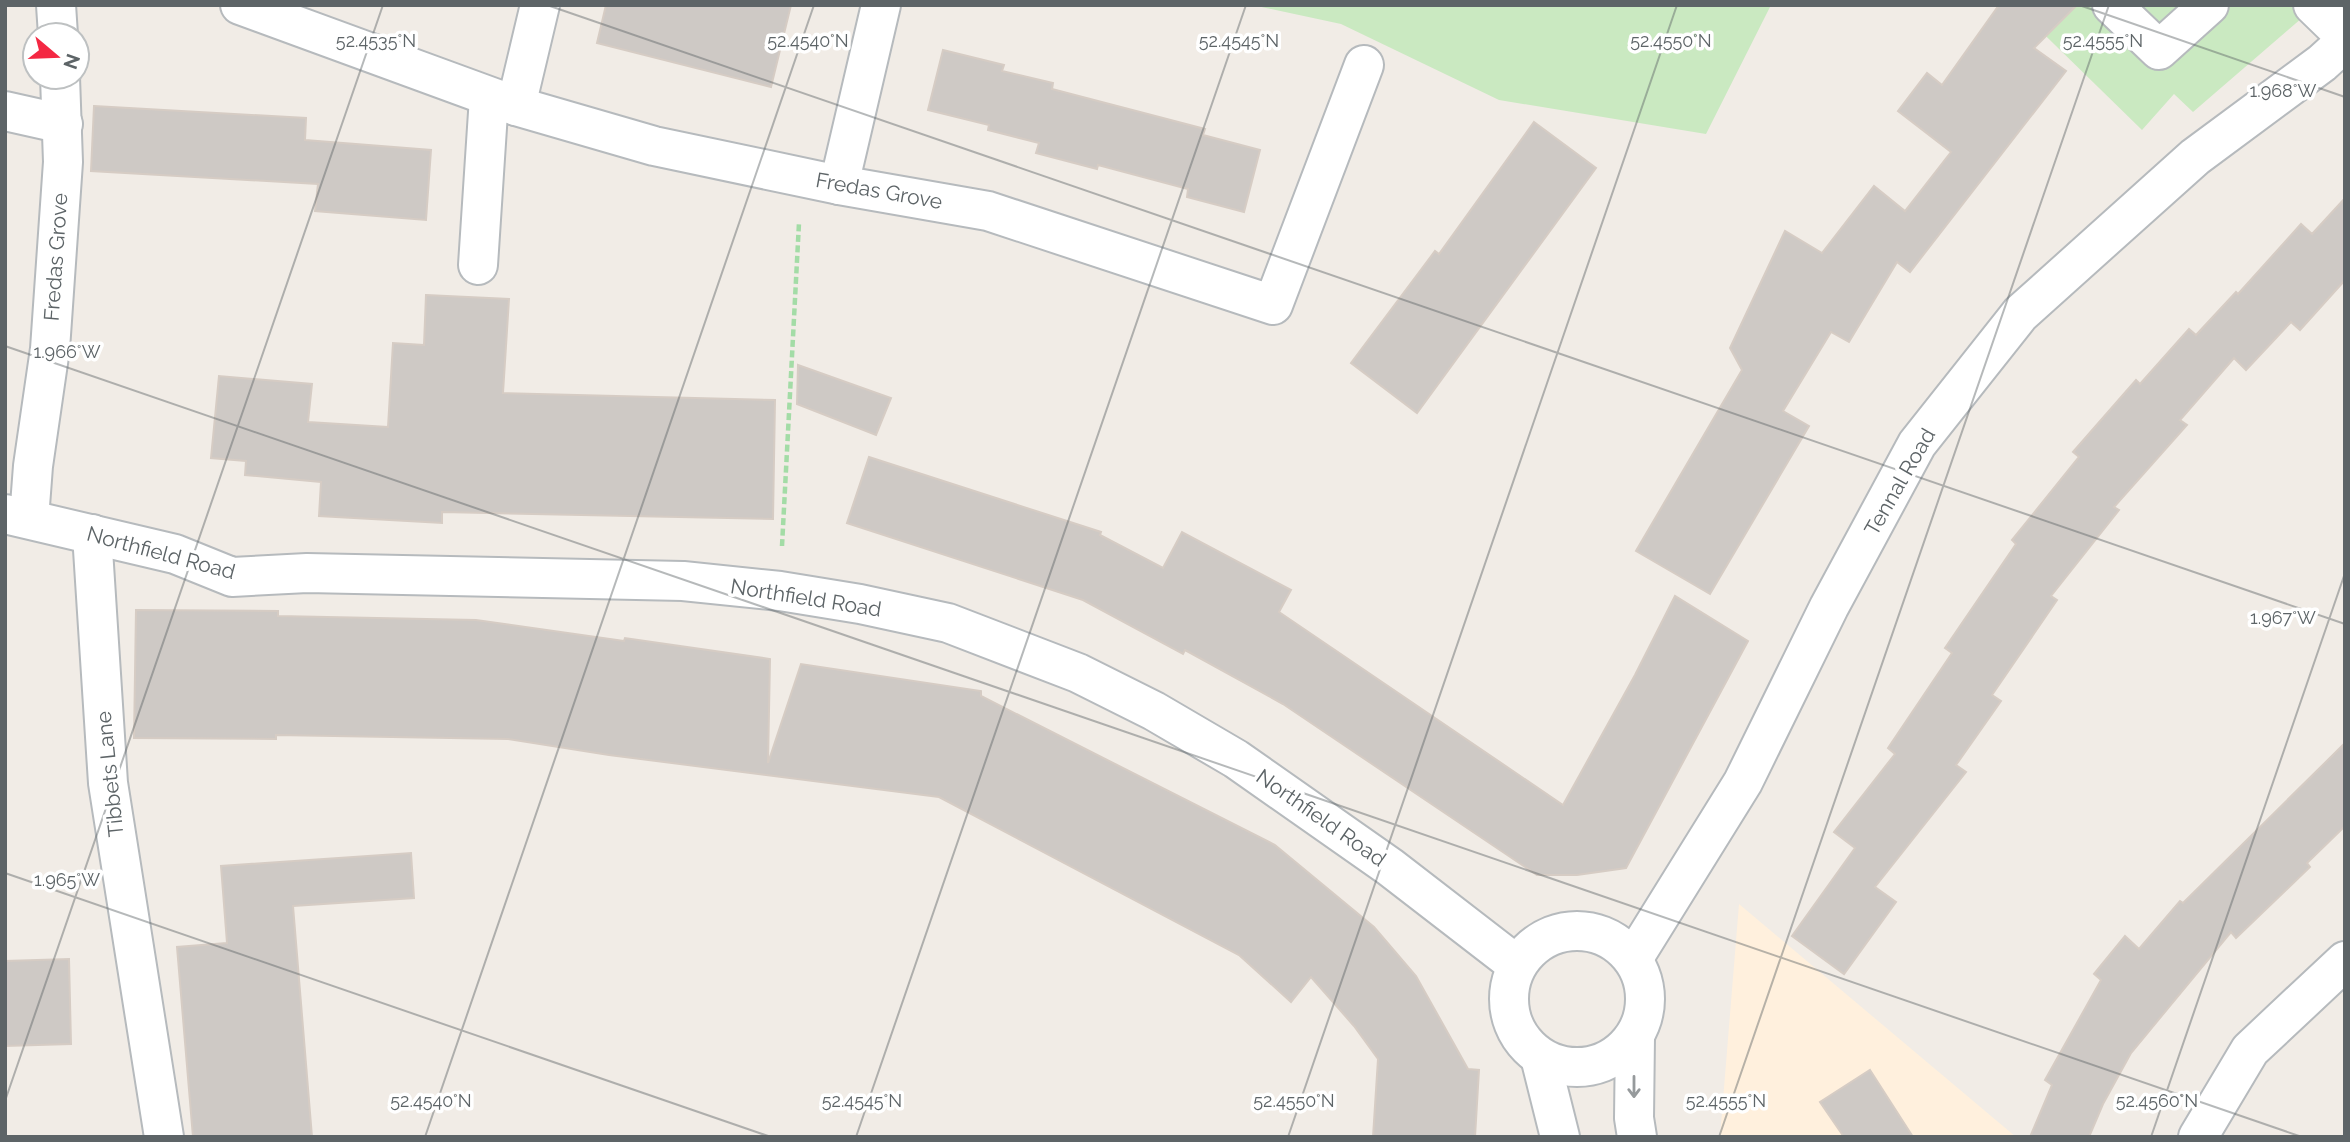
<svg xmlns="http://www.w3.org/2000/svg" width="2350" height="1142" font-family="Raleway,sans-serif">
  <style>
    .commercial { fill: #fff0dd }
    .green { fill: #cae9c1 }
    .building { fill: #cec9c5; stroke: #d6ccc4; stroke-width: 2 }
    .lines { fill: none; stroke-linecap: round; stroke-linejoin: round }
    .minor-casing { stroke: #b6babd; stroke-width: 42 }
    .path { stroke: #a3dca6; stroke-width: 4.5; stroke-dasharray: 7 3.5; stroke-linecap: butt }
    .minor { stroke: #fff; stroke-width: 38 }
    .oneway { stroke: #969a9c }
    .ticks { fill: none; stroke: #5d6467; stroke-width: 2; stroke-opacity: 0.45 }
    .labels { text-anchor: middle; stroke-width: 7; stroke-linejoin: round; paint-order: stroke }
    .street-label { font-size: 21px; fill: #5d6467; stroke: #fff }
    .ticks-label { font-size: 18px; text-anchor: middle; fill: #5d6467; stroke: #fff; stroke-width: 7; stroke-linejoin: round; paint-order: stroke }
  </style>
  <rect width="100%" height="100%" fill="#f1ece6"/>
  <path class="commercial" d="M 1739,904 L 2016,1137 L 1720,1137 Z"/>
  <g class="green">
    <path d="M 1252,5 L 1771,5 L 1706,134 L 1499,100 L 1341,24 Z"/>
    <path d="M 2014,5 L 2317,5 L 2193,112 L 2174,94 L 2142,130 Z"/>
  </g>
  <g class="building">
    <path d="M 606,5 L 791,5 L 771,87 L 597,43 Z"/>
    <path d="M 1999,5 L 2077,5 L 2034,48 L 2066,71 L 1910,272 L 1897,262 L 1849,342 L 1831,332 L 1783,411 L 1809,426 L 1710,594 L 1636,551 L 1742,370 L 1730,348 L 1785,231 L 1822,253 L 1874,186 L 1905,211 L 1951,152 L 1898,111 L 1927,73 L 1942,85 Z"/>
    <path d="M 943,50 L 1004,65 L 1002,71 L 1053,83 L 1052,89 L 1205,129 L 1203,135 L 1260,150 L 1244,212 L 1187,197 L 1188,189 L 1098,165 L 1097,169 L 1036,153 L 1039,143 L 988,130 L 989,125 L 928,110 Z"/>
    <path d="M 94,106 L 306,118 L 305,140 L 431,150 L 426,220 L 315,211 L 318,184 L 91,171 Z"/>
    <path d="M 1534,122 L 1596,168 L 1417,413 L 1351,363 L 1435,251 L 1439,254 Z"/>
    <path d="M 2345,198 L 2345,280 L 2300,330 L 2291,322 L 2246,370 L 2234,358 L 2180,420 L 2187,425 L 2114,507 L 2119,510 L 2051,596 L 2057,600 L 1992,695 L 2001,701 L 1956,765 L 1966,772 L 1875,887 L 1896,902 L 1844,974 L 1792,936 L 1855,848 L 1834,832 L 1895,754 L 1888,748 L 1952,653 L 1945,648 L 2016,544 L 2012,540 L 2079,457 L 2073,452 L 2136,380 L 2140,384 L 2189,329 L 2196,335 L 2236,292 L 2238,294 L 2301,224 L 2312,234 Z"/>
    <path d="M 426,295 L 509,299 L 503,393 L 775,400 L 773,519 L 442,512 L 442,523 L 319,516 L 321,482 L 245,475 L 246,461 L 211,458 L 219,376 L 312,384 L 308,422 L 388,427 L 393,343 L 424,345 Z"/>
    <path d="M 798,365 L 891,398 L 876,435 L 797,404 Z"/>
    <path d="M 869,457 L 1101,532 L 1100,535 L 1163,568 L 1182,532 L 1291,590 L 1279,612 L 1563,805 L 1635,675 L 1675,596 L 1748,641 L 1626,868 L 1577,875 L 1537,875 L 1283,704 L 1185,650 L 1183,654 L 1083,600 L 847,523 Z"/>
    <path d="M 136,610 L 278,611 L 278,616 L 476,620 L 624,641 L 625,638 L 770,659 L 768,763 L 801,664 L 981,691 L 981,696 L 1275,845 L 1374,927 L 1416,976 L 1468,1069 L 1479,1070 L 1475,1137 L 1373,1137 L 1378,1059 L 1354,1026 L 1311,977 L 1291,1002 L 1239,955 L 939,797 L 609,755 L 508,739 L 276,735 L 276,739 L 134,738 Z"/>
    <path d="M 2345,743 L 2345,826 L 2307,863 L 2310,867 L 2236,938 L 2231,932 L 2131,1053 L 2103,1104 L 2089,1137 L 2030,1137 L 2052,1085 L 2045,1080 L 2101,980 L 2094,974 L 2125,936 L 2139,949 L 2180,901 L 2183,903 Z"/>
    <path d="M 411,853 L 414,898 L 293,906 L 312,1137 L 193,1137 L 177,947 L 227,943 L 221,866 Z"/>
    <path d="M 69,959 L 71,1044 L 5,1046 L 5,961 Z"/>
    <path d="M 1870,1070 L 1913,1137 L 1844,1137 L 1820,1102 Z"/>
  </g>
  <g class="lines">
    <defs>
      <g id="minor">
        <path d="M 56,5 L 58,35"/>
        <path d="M 240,5 L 516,106 L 654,146 L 839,185 L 988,211 L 1273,305 L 1364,65"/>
        <path d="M 2112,5 L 2159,50 L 2209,5"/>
        <path d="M 2313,5 L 2345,36"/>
        <path d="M 516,106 L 540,5"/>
        <path d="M 5,111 L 63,124"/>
        <path d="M 839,185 L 881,5"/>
        <path d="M 478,265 L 489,97"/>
        <path d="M 5,514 L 175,554 L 232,577 L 307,573 L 683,581 L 780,591 L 860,604 L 948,623 L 1078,673 L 1154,711 L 1236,759 L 1390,867 L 1517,965"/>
        <path d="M 29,519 L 33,466 L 50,349 L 63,162 L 60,77"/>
        <path d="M 92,534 L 108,783 L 164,1137"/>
        <circle cx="1577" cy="999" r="68"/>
        <path d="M 1633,959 L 1743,782 L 1829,607 L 1917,444 L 2020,314 L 2195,157 L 2322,63 L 2345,42"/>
        <path d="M 1635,1037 L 1634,1118 L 1637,1137"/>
        <path d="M 1540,1057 L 1560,1137"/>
        <path d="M 2198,1137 L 2250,1050 L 2345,961"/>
      </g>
    </defs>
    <use href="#minor" class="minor-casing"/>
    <path class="path" d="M 782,546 L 799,223"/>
    <use href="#minor" class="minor"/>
  </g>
  <defs><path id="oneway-shaft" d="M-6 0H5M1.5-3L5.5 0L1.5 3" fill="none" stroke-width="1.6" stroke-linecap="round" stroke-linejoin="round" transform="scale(1.75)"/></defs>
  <use class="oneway" href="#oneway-shaft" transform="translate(1634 1087) rotate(90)"/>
  <path class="ticks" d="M 547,5 L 2345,624M 2079,5 L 2345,97M 5,346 L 2302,1137M 5,873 L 771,1137M 5,1101 L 383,5M 425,1137 L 814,5M 856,1137 L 1246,5M 1288,1137 L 1677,5M 1719,1137 L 2109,5M 2151,1137 L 2345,573"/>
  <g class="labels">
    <g class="street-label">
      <text transform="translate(879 191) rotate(10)" y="7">Fredas Grove</text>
      <text transform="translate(56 257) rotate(-86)" y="7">Fredas Grove</text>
      <text transform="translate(1900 482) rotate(-60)" y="7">Tennal Road</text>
      <text transform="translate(161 553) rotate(15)" y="7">Northfield Road</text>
      <text transform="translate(806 598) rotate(9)" y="7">Northfield Road</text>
      <text transform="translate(110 774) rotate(-96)" y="7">Tibbets Lane</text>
      <text transform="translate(1321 818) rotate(35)" y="7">Northfield Road</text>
    </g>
  </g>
  <g class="ticks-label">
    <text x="808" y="47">52.4540°N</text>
    <text x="1239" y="47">52.4545°N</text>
    <text x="1671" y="47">52.4550°N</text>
    <text x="2103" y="47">52.4555°N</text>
    <text x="376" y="47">52.4535°N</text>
    <text x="2283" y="97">1.968°W</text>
    <text x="67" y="358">1.966°W</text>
    <text x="2283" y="624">1.967°W</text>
    <text x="67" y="886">1.965°W</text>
    <text x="431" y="1107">52.4540°N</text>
    <text x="862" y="1107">52.4545°N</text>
    <text x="1294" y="1107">52.4550°N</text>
    <text x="1726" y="1107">52.4555°N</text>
    <text x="2157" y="1107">52.4560°N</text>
  </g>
  <rect width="2350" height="1142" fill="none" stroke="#5d6467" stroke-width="14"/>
  <g transform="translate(56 56) rotate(109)"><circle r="33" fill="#ffffff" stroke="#bec1c2" stroke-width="2"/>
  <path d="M0-5L12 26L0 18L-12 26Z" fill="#f42843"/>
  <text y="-10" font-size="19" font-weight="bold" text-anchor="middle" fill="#5d6467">N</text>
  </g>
</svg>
